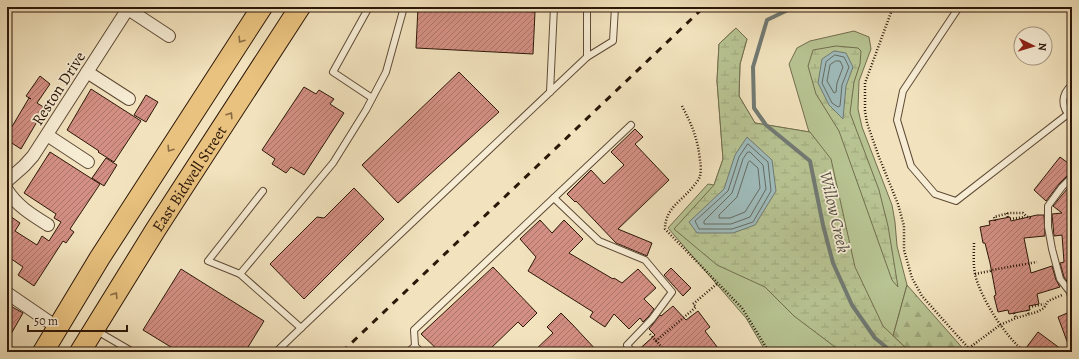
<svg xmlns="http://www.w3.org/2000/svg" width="1079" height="359" font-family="Alegreya,serif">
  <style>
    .green { fill: #b8c493; stroke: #726e4e }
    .forest { fill: url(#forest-firs); stroke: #726e4e }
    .wetland { fill: url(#wetland-marsh); stroke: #726e4e }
    .water { fill: #9fbcbc; stroke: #717a74 }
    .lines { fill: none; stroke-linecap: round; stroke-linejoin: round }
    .shore { stroke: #666a62; stroke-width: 1 }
    .stream { stroke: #717a74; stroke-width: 4 }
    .building { fill: url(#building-hatch); stroke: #2c1708 }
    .service-casing { stroke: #5e4a36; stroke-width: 8 }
    .minor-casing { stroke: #5e4a36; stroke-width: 14 }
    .primary-casing { stroke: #2c1708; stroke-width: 22 }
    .path { stroke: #2c1708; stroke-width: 2.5; stroke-dasharray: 1 2; stroke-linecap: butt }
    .service { stroke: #f7edd5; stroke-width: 6 }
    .minor { stroke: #f7edd5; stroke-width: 12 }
    .primary { stroke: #e9c27f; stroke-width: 20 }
    .rail { stroke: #2c1708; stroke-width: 3; stroke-dasharray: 7 7; stroke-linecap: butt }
    .oneway { stroke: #8a6c44 }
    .labels { text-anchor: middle; stroke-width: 3.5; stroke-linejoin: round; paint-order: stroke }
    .street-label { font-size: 16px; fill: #2c1708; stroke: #f7edd5 }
    .water-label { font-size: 17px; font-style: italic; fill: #545147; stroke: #f7edd5 }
  </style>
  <defs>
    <pattern id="forest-firs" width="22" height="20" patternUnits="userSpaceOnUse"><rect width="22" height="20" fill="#b8c493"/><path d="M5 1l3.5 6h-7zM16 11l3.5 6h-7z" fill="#9ea87d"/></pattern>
    <pattern id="wetland-marsh" width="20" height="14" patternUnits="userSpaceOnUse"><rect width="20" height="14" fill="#b8c493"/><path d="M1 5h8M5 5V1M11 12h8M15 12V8" fill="none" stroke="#9ea87d"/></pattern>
    <pattern id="building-hatch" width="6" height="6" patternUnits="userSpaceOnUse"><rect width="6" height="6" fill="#d38f83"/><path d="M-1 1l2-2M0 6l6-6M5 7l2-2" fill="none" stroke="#ab7469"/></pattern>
  </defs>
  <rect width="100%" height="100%" fill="#f2e3be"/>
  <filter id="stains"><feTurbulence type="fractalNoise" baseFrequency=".005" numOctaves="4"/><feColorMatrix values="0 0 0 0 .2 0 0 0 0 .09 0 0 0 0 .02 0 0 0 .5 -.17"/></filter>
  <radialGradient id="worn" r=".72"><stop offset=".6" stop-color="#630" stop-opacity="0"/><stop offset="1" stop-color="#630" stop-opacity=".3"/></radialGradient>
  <path class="green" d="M 736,28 L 747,39 L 740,64 L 739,96 L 755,123 L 809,132 L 789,64 L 797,48 L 810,41 L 854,31 L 869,37 L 871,49 L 859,81 L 858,109 L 862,127 L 892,205 L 895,222 L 897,246 L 907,285 L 893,336 L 910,352 L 766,352 L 746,318 L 668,228 L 708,184 L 714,185 L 723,159 L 717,81 L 719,44 Z"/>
  <path class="forest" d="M 907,285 L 966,352 L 910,352 L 893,336 Z"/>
  <g class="wetland">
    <path d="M 736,28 L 747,39 L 740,64 L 739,96 L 755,123 L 810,132 L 831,159 L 855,267 L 883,326 L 910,352 L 840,352 L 839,350 L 794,316 L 765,287 L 717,265 L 674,229 L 714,185 L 723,159 L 717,81 L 719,44 Z"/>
    <path d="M 836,46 L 858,48 L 861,51 L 860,64 L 854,82 L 850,113 L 879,190 L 888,226 L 898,287 L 892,280 L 839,131 L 816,94 L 808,66 L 813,50 Z"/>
  </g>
  <g class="water">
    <path d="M 834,51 L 846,53 L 853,67 L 846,86 L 843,119 L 829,105 L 818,83 L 822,59 Z"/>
    <path d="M 747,137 L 772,160 L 776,191 L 755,225 L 733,233 L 697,233 L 689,222 L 724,189 L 735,155 Z"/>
  </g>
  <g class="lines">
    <g class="shore">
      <path d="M 835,55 L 844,57 L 849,67 L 842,85 L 840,106 L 838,107 L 832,103 L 822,83 L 826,62 Z"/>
      <path d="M 836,61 L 840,61 L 843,67 L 837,83 L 836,92 L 834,93 L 827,81 L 830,65 Z"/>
      <path d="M 748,144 L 768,162 L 771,191 L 753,222 L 732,229 L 699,229 L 695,221 L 728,191 L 739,157 Z"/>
      <path d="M 748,152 L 750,152 L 763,165 L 766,189 L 750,217 L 731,224 L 704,224 L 704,221 L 732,193 L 743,159 Z"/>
      <path d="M 750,161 L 758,168 L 760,188 L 745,212 L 730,218 L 719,218 L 719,215 L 737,197 L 748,163 Z"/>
    </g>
    <path class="stream" d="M 794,7 L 767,20 L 753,67 L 754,108 L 766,125 L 810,161 L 823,225 L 833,263 L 852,305 L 875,338 L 892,352"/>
  </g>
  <g class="building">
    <path d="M 418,7 L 448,7 L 535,12 L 533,54 L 416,48 Z"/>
    <path d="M 459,72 L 499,112 L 398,203 L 362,165 Z"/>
    <path d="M 40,76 L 50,84 L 37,103 L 45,108 L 21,149 L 7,140 L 7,135 L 29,98 L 31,99 L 26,96 Z"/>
    <path d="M 304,87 L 316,94 L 319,90 L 334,99 L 330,104 L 344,113 L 304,175 L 291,167 L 286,173 L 272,164 L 275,159 L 262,150 Z"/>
    <path d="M 91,89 L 141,121 L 114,162 L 98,152 L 99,151 L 67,130 Z"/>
    <path d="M 146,95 L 158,102 L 146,122 L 134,115 Z"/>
    <path d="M 635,129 L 643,137 L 635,144 L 669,180 L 618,229 L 652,243 L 647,256 L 616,243 L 576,201 L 575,202 L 567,194 L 591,170 L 604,184 L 624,165 L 611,152 Z"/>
    <path d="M 50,152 L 100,184 L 70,229 L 74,232 L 66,243 L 63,241 L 34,286 L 18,275 L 23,267 L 7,256 L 7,246 L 11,241 L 9,240 L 7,243 L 7,214 L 20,223 L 15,231 L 37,245 L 42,236 L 49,241 L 61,222 L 54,218 L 56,214 L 24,193 Z"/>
    <path d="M 1060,157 L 1072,166 L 1072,173 L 1069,174 L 1059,184 L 1046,201 L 1034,190 Z"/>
    <path d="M 106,158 L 117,165 L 104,186 L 92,178 Z"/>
    <path d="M 1072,183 L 1072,206 L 1070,208 L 1072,227 L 1072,283 L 1069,284 L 1064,277 L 1060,263 L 1064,262 L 1062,235 L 1054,236 L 1052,214 L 1062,213 L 1053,206 Z"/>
    <path d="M 354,188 L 384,219 L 304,299 L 270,264 L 317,217 L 324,218 Z"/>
    <path d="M 1037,215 L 1044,215 L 1045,236 L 1024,238 L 1031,273 L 1052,266 L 1056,280 L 1060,287 L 1037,294 L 1039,304 L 1029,306 L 1030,310 L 1009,314 L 1008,310 L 998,312 L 994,296 L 996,295 L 990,263 L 985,243 L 983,243 L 980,227 L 990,225 L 989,221 L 1010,217 L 1011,221 Z"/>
    <path d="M 540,220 L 552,233 L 564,220 L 583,239 L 569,253 L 613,279 L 614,278 L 622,283 L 638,269 L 656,288 L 644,299 L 654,309 L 649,316 L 643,322 L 640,318 L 629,329 L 614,314 L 605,327 L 590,317 L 593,312 L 528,271 L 536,257 L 520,239 Z"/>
    <path d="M 493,267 L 537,313 L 523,327 L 518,322 L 487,352 L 440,352 L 421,334 Z"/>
    <path d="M 671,268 L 691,288 L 683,296 L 664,275 Z"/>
    <path d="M 181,269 L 264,321 L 245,352 L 179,352 L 143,330 Z"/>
    <path d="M 7,304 L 23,313 L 7,341 Z"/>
    <path d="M 673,306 L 686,320 L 698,311 L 710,327 L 705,331 L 721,352 L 636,352 L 655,335 L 649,329 L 660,315 L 661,316 Z"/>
    <path d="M 1072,311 L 1072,352 L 1071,352 L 1058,317 Z"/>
    <path d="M 561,313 L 572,324 L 598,352 L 533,352 L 553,333 L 547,327 Z"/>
    <path d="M 1038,332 L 1065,352 L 1023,352 Z"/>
  </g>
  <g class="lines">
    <defs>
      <g id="service">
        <path d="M 369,7 L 333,72 L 372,98"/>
        <path d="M 404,7 L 386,72 L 366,110 L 333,163 L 240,274 L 301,328 L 587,57"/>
        <path d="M 587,7 L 587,57 L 613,41 L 615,7"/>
        <path d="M 959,7 L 903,91 L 897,120 L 911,166 L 935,194 L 956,201 L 1068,114"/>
        <path d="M 1072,85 C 1061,94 1060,108 1072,117"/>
        <path d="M 550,92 L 554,7"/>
        <path d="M 1072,177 L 1062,187 L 1048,206 L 1048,227 L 1052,249 L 1060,279 L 1070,292 L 1072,302"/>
        <path d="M 554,198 L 599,241 L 645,260 L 672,292 L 652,319 L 627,345 L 632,352"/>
        <path d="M 240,274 L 208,261 L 263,191"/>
        <path d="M 97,331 L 133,352"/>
        <path d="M 276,352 L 301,328"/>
        <path d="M 408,352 L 415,346"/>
        <path d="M 421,352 L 415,346 L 414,330 L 631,125"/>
      </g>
      <g id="minor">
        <path d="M 128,9 L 169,36"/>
        <path d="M 87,72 L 129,99"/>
        <path d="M 47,135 L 88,162"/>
        <path d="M 7,181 L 24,166 L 33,156 L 129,7"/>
        <path d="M 7,190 C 17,206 32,215 48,225"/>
        <path d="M 7,293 L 58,328"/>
      </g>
      <g id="primary">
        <path d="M 43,352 L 99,259 L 262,7"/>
        <path id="s1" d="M 80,352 L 156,229 L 300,7"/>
      </g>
    </defs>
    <use href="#service" class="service-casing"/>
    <use href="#minor" class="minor-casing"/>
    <use href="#primary" class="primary-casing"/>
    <g class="path">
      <path d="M 893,7 L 865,83 L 865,111 L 867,123 L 879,157 L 898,204 L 904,226 L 904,250 L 912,278 L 922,296 L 972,352"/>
      <path d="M 682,106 C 692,125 698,139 700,161 C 701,165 701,172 700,176 C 699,179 697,182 695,184 C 684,200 665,207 665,229 L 742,308 L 769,352"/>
      <path d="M 1007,213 L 1008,218"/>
      <path d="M 1010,219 L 1025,217"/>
      <path d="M 995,221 L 994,217 L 1009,213 L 1023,213 L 1026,216 L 1032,219"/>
      <path d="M 974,243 C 974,253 973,264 975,274 C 980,297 1006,338 1025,352"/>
      <path d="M 975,274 L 990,271 L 992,270 L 1037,262"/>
      <path d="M 1029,307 L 1044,304"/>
      <path d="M 1027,310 L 1029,315"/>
      <path d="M 1014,313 L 1016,318"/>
      <path d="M 650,334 L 656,341 L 696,307 L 693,304 L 718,283"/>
      <path d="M 656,340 L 665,352"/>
      <path d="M 969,348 L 1000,325 L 1016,318 L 1037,312 L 1044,308 L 1048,301 L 1062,295"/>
    </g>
    <use href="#service" class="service"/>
    <use href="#minor" class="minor"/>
    <use href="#primary" class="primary"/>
    <path class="rail" d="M 342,352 L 704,7"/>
  </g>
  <defs><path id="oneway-chevron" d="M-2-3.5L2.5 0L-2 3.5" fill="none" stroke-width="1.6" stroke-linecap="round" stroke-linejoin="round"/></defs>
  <g class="oneway">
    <use href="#oneway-chevron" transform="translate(241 40) rotate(123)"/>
    <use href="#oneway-chevron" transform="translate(230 115) rotate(-57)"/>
    <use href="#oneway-chevron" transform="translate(170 149) rotate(123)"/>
    <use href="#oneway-chevron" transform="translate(115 295) rotate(-58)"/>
  </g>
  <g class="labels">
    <g class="street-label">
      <text transform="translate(58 88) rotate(-57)" y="6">Reston Drive</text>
      <text dy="6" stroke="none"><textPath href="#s1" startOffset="205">East Bidwell Street</textPath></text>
    </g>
    <g class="water-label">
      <text transform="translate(835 212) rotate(77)" y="6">Willow Creek</text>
    </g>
  </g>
  <rect width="1079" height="359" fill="none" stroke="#f2e3be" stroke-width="24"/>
  <rect x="8" y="8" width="1063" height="343" fill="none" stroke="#2c1708" stroke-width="2"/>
  <rect x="12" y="12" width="1055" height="335" fill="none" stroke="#2c1708"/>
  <g transform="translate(1033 46) rotate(95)"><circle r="19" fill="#f7edd5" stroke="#a69783"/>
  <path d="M0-3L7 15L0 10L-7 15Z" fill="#8f2418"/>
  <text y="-6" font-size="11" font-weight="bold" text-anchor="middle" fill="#2c1708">N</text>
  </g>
  <path d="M28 325v6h99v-6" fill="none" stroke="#2c1708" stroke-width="2"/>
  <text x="34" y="325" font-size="12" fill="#2c1708" stroke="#f7edd5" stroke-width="3" paint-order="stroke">50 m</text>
  <rect width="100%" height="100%" filter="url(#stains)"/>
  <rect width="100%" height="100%" fill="url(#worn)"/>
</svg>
